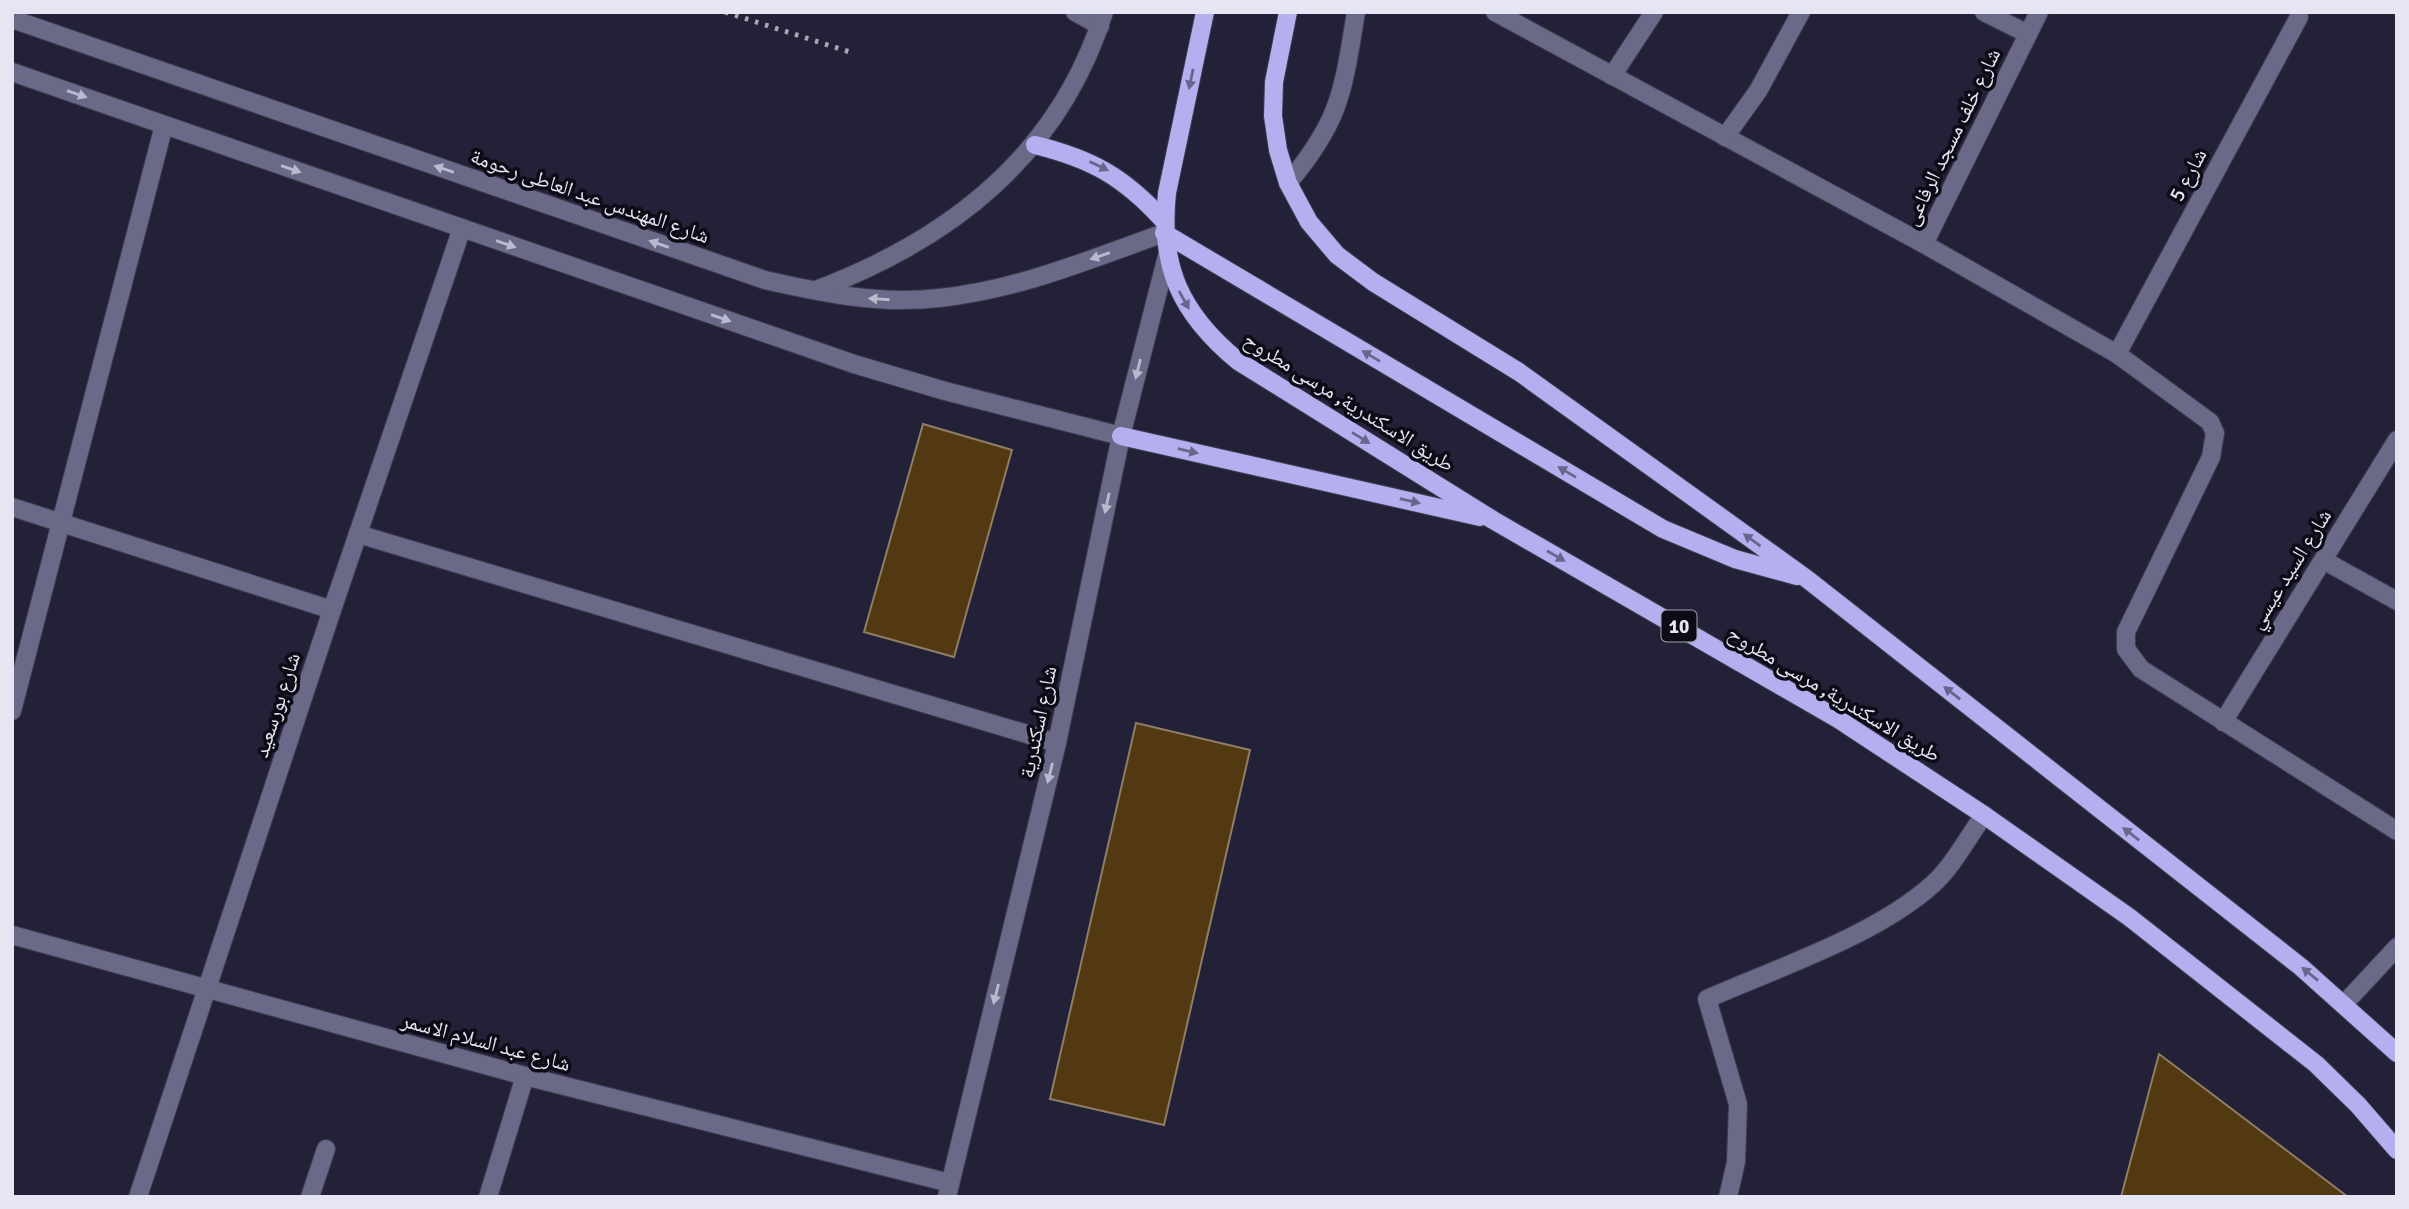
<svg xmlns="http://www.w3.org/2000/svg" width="2409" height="1209" font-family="Signika,'Noto Naskh Arabic',sans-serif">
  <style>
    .building { fill: #523912; stroke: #8f7e66; stroke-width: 2 }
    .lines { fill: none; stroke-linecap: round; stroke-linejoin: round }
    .minor-casing { stroke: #3e3c51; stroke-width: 20 }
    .major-casing { stroke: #3e3c51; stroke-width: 20 }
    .minor { stroke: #6b6988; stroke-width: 18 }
    .major { stroke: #b4afef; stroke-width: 18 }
    .rail { stroke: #a6a6b7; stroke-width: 5; stroke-dasharray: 3.5 7; stroke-linecap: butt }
    .oneway { fill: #69668d }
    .oneway2 { fill: #babace }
    .labels { text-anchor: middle; stroke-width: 7; stroke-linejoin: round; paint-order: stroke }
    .shield { fill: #0d0c16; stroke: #a4a4b1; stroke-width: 2 }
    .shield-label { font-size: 19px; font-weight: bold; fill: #e5e5f4 }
    .street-label { font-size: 21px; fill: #e5e5f4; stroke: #0d0c16 }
  </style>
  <rect width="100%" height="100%" fill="#232137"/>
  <g class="building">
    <path d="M 923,424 L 1012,450 L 954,657 L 864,632 Z"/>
    <path d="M 1136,723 L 1250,750 L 1164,1125 L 1050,1099 Z"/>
    <path d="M 2159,1054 L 2348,1197 L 2121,1197 Z"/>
  </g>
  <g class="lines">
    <defs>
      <g id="minor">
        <path d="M 1075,12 L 1100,26"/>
        <path d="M 1495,12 L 1924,244 L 2117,354 L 2210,422 L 2215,433 L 2211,457 L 2126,632 L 2126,649 L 2141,669 L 2397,831"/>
        <path d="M 1984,12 L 2028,34"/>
        <path d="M 12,19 L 765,280 C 822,293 880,305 939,298 C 1017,290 1091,259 1164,233"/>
        <path d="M 12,72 L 854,364 L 945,391 L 1121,436"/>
        <path d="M 1612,76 L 1654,12"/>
        <path d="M 1725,137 L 1758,91 L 1801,12"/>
        <path d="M 1288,183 C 1341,120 1343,91 1356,12"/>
        <path d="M 1924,244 L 2039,12"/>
        <path d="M 816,290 C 951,239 1059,155 1104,12"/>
        <path d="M 2117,354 L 2299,17"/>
        <path d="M 12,507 L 332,610"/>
        <path d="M 358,534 L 1057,743"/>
        <path d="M 2323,560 L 2397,601"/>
        <path d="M 12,711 L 164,125"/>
        <path d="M 2223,722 L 2397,440"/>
        <path d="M 12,935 L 525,1076 L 950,1183"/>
        <path d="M 2345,1003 L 2397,947"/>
        <path d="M 138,1197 L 332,610 L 462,228"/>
        <path d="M 310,1197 L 326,1149"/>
        <path d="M 488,1197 L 525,1076"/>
        <path d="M 947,1197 L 1057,743 L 1121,436 L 1167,256"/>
        <path d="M 1728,1197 L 1736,1162 L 1738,1104 L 1707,999 C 1777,968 1877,935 1933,884 C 1953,866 1968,837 1984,815"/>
      </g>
      <g id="major">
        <path d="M 1205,12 L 1167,193 C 1159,267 1181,314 1238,361 L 1493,520 L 1838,719 L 1984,815 L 2129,917 L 2316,1064 L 2358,1105 L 2397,1150"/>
        <path d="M 1288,12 L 1274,82 L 1273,116 L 1278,150 L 1288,183 L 1309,222 L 1337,255 L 1373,282 L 1519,372 L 1807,579 L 2301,967 L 2397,1053"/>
        <path d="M 1035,145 C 1092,159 1124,177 1164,221"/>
        <path d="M 1164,233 L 1663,529 L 1735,559 L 1797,576"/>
        <path d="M 1121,436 L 1480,517"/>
      </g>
    </defs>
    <use href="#minor" class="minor-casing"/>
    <use href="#major" class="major-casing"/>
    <use href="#minor" class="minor"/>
    <use href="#major" class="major"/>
    <path class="rail" d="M 725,12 L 853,53"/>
  </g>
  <defs><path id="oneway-solid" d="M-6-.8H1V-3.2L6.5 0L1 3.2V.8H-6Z" transform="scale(1.75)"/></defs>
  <g class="oneway">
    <use href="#oneway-solid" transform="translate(1191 79) rotate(102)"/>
    <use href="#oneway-solid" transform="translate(1099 166) rotate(26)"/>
    <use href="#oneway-solid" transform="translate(1184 300) rotate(61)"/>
    <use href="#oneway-solid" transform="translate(1371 356) rotate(-149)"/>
    <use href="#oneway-solid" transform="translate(1361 438) rotate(32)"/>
    <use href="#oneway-solid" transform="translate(1188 451) rotate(13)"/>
    <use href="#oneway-solid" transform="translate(1567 472) rotate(-149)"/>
    <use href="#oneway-solid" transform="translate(1410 501) rotate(13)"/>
    <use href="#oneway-solid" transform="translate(1752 540) rotate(-144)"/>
    <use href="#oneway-solid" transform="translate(1556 556) rotate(30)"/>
    <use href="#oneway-solid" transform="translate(1952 693) rotate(-142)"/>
    <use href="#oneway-solid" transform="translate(2131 834) rotate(-142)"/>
    <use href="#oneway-solid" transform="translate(2310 974) rotate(-141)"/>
  </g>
  <g class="oneway2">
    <use href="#oneway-solid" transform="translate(77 94) rotate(19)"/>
    <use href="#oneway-solid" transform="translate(291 169) rotate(19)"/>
    <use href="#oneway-solid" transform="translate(444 169) rotate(-161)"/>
    <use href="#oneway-solid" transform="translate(506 244) rotate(19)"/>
    <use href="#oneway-solid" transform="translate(659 244) rotate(-161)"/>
    <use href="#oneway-solid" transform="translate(1100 256) rotate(161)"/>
    <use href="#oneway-solid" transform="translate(879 299) rotate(-176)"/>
    <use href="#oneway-solid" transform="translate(721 318) rotate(19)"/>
    <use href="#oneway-solid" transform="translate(1138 369) rotate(104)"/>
    <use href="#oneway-solid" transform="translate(1107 503) rotate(102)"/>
    <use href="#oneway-solid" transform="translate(1050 773) rotate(104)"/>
    <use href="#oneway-solid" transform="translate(996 994) rotate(104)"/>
  </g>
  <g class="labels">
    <rect class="shield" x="1661.5" y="610.5" width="35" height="31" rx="5"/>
    <g class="shield-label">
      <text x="1679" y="633">10</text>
    </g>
    <g class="street-label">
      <text transform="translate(1952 137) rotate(-64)" y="7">شارع خلف مسجد الرفاعى</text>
      <text transform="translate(2188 175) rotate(-62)" y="7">شارع 5</text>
      <text transform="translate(590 196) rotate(19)" y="7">شارع المهندس عبد العاطى رحومة</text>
      <text transform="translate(1349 402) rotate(32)" y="7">طريق الاسكندرية, مرسى مطروح</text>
      <text transform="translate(2290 569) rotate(-58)" y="7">شارع السيد عيسي</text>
      <text transform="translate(1834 694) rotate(31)" y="7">طريق الاسكندرية, مرسى مطروح</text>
      <text transform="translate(277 705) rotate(-72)" y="7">شارع بورسعيد</text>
      <text transform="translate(1038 722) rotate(-78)" y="7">شارع اسكندرية</text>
      <text transform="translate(486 1042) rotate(15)" y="7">شارع عبد السلام الاسمر</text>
    </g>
  </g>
  <rect width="2409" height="1209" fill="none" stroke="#e5e5f4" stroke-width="28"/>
</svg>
